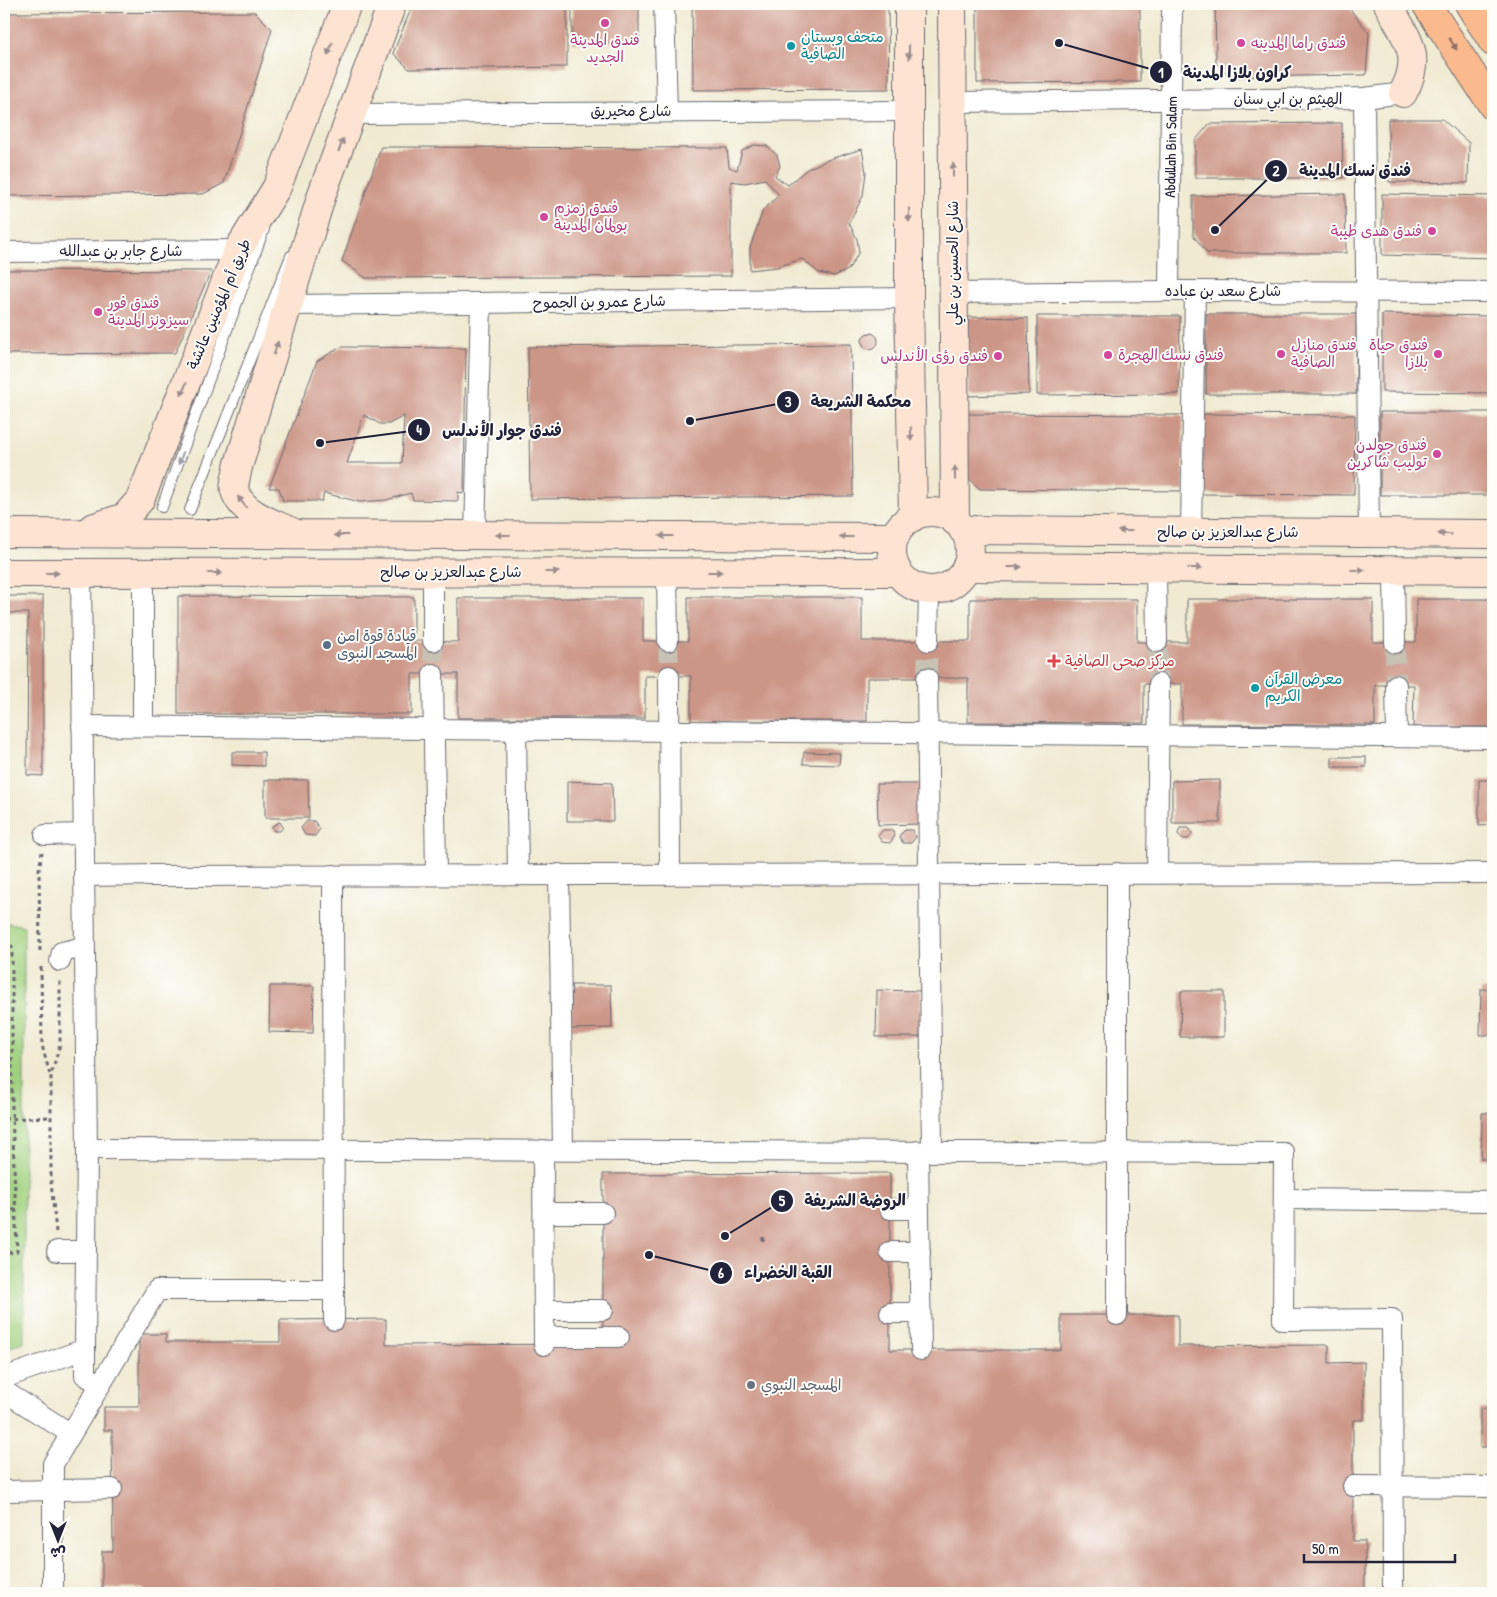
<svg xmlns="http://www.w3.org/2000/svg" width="1497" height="1597" font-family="'Patrick Hand','Playpen Sans Arabic',sans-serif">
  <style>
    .green { fill: #a1d180; stroke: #627a5e }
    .building { fill: #cc9687; fill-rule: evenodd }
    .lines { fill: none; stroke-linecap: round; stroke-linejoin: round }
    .street-tunnel { stroke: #c7c2b4; stroke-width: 20; stroke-dasharray: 20 10; stroke-linecap: butt }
    .lane-casing { stroke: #6a6870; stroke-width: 12 }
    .street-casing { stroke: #6a6870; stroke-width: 22 }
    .secondary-casing { stroke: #6a6870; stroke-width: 30 }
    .primary-casing { stroke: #6a6870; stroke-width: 30 }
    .path { stroke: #6a6870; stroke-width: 3; stroke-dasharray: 4 4; stroke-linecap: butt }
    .lane { stroke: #fff; stroke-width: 10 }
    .street { stroke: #fff; stroke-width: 20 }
    .secondary { stroke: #fde3d1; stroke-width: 28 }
    .primary { stroke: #fbba8d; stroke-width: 28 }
    .oneway { fill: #8e6e64 }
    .oneway2 { fill: #9a8c8e }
    .oneway3 { fill: #9c9ca7 }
    .hotel-dot { fill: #d1479c; stroke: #fdfcf7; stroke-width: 2 }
    .culture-dot { fill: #0f9aa8; stroke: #fdfcf7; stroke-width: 2 }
    .service-dot { fill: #5c6f8a; stroke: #fdfcf7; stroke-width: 2 }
    .health-dot { fill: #e0444e; stroke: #fdfcf7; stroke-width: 2 }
    .worship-dot { fill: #6b7280; stroke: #fdfcf7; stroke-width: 2 }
    .labels { text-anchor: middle; stroke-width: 4; stroke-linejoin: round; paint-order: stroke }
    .culture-label { font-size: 15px; fill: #0d838f; stroke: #fdfcf7; text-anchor: start }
    .hotel-label { font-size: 15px; fill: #b23c85; stroke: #fdfcf7; text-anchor: start }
    .street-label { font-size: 15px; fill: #22223b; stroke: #fdfcf7 }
    .service-label { font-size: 15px; fill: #4e5e75; stroke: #fdfcf7; text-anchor: start }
    .health-label { font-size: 15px; fill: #be3a42; stroke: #fdfcf7; text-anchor: start }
    .worship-label { font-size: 15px; fill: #5b616d; stroke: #fdfcf7; text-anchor: start }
    .leader { fill: none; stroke: #22223b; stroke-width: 2 }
    .callout-dot { fill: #22223b; stroke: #fdfcf7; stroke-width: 2 }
    .mark-label { font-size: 15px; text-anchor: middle; font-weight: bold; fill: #fff }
    .callout-label { font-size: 16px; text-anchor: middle; font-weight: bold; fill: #22223b; stroke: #fdfcf7; stroke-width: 4; stroke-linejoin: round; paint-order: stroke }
  </style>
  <rect width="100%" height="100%" fill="#fdfcf7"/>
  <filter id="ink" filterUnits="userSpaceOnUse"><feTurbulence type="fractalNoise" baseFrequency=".02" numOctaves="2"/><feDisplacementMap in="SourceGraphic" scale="10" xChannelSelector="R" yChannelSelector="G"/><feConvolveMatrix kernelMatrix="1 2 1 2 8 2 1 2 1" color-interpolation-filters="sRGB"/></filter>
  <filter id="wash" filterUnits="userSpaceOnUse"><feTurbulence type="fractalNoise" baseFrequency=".0096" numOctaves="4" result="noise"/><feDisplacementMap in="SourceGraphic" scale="20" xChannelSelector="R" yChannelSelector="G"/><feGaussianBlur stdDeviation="1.12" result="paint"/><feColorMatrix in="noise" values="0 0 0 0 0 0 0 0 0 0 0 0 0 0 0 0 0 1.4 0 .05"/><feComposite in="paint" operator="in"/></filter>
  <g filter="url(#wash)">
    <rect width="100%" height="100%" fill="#f0ead2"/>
    <path class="green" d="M 4,922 L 24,926 L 24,1342 L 4,1349 Z"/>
    <g id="blocks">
      <g class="building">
        <path d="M 413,4 L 567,4 L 567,67 L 409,69 L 393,53 Z"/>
        <rect x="572" y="4" width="67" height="39"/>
        <path d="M 692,4 L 888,4 L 889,89 L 693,90 Z"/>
        <path d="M 977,4 L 1140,4 L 1140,82 L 977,83 Z"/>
        <path d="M 1215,4 L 1346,4 L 1369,33 L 1366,75 L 1231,77 L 1216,63 Z"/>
        <path d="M 255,12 L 272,29 L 224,183 L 203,194 L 4,196 L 4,13 Z"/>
        <path d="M 1388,119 L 1442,119 L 1469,143 L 1468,183 L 1389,182 Z"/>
        <path d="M 1342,123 L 1343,178 L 1195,178 L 1195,141 L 1209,124 Z"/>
        <path d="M 754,145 L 767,146 L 777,155 L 780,166 L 775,176 L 788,185 L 807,169 L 830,159 L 862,149 L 866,172 L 863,196 L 849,223 L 857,239 L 859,252 L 848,270 L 834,276 L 819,273 L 802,259 L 777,267 L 750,270 L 750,248 L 763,210 L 779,195 L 765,179 L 745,183 L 731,181 L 731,276 L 366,278 L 342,261 L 381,147 L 727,148 L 729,167 L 737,170 L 742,151 Z"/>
        <path d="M 1345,194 L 1346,253 L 1207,253 L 1193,235 L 1193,196 Z"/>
        <path d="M 1382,194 L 1493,196 L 1493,258 L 1382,255 Z"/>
        <path d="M 4,270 L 211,271 L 175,353 L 4,354 Z"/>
        <rect x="1206" y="314" width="150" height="80"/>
        <path d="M 1382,314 L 1493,316 L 1493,393 L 1382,392 Z"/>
        <path d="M 1037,316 L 1180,316 L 1179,394 L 1037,395 Z"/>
        <path d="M 968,317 L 1028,318 L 1029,394 L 968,396 Z"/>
        <circle cx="870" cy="341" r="8"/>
        <path d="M 851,344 L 853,496 L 530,499 L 528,347 Z"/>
        <path d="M 341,347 L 466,348 L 464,493 L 458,492 L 458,501 L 413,500 L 411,493 L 386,500 L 360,502 L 324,493 L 322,501 L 283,501 L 279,488 L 269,488 L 317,361 ZM 364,415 L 380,424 L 389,424 L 404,416 L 402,463 L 347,463 Z"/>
        <rect x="1380" y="412" width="113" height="83"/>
        <path d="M 966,414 L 1183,415 L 1184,491 L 980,489 L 964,474 Z"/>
        <path d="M 1200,414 L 1355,415 L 1354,495 L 1199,494 Z"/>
        <path d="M 4,596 L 43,596 L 43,776 L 27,775 L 28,613 L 4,613 Z"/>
        <path d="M 178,596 L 414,597 L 414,641 L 458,642 L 458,598 L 643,598 L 643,641 L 688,641 L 688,597 L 862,597 L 862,641 L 970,641 L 970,599 L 1137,599 L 1137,642 L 1187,642 L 1187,599 L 1373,599 L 1373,642 L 1416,642 L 1416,599 L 1493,599 L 1493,727 L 1413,727 L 1414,685 L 1375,685 L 1375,725 L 1182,724 L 1182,684 L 1144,684 L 1144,723 L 968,722 L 968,678 L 867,678 L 867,721 L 691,721 L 691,676 L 645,676 L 645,718 L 458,718 L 458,674 L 412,674 L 412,714 L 178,714 Z"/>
        <path d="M 232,752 L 264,752 L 264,766 L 232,765 Z"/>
        <path d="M 804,752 L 840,753 L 839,765 L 803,764 Z"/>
        <rect x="1332" y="757" width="34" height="10"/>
        <path d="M 265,780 L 308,780 L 309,818 L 265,818 Z"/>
        <path d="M 1220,780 L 1220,823 L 1172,823 L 1172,781 Z"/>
        <path d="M 1479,780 L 1493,780 L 1493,825 L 1479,826 Z"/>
        <path d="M 567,781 L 612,783 L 613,821 L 567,821 Z"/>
        <path d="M 877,784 L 922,784 L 922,824 L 878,825 Z"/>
        <path d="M 307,821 L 314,821 L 320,829 L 315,836 L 305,835 L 301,828 Z"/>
        <path d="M 280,822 L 283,827 L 280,831 L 274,831 L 272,826 Z"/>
        <path d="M 1180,828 L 1189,828 L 1192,834 L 1188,839 L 1182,839 L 1178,834 Z"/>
        <path d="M 883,830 L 892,830 L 895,836 L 890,843 L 882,842 L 878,836 Z"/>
        <path d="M 905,830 L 912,830 L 916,837 L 911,843 L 903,843 L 899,836 Z"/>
        <path d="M 571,985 L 611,985 L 612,1028 L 571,1029 Z"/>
        <path d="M 270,986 L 314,986 L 313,1033 L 269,1032 Z"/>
        <path d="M 1481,989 L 1493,989 L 1493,1035 L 1480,1035 Z"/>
        <path d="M 877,990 L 921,991 L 920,1037 L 876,1037 Z"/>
        <path d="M 1181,991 L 1224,991 L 1224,1037 L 1180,1037 Z"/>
        <path d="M 1482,1113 L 1493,1113 L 1493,1159 L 1481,1159 Z"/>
        <path d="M 890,1173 L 890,1350 L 1061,1350 L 1061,1315 L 1178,1315 L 1178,1346 L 1329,1345 L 1329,1363 L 1364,1362 L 1364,1420 L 1353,1420 L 1353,1541 L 1365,1541 L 1365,1593 L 145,1593 L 145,1589 L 102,1589 L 102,1551 L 113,1551 L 112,1430 L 104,1430 L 104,1407 L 139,1407 L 139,1334 L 166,1334 L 166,1342 L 280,1342 L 280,1320 L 386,1319 L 386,1345 L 619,1344 L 603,1329 L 603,1174 Z"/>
        <rect x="1480" y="1409" width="13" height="38"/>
      </g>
    </g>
  </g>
  <g filter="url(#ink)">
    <use href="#blocks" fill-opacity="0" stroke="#6a6870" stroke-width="1"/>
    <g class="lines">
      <g class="street-tunnel">
        <path d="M 433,641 L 433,674"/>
        <path d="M 668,641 L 669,676"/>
        <path d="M 1157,642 L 1159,684"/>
        <path d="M 1395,643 L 1396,685"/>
        <path d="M 927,678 L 928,641"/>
      </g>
      <defs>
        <g id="lane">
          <path d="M 162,507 L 264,229"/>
          <path d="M 190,510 L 291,256"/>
        </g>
        <g id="street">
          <path d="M 664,4 L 667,111"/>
          <path d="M 1364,98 L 1369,532"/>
          <path d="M 953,102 L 1364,98 L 1403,93"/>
          <path d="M 353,114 L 909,111"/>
          <path d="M 4,252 L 238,250"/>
          <path d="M 1169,291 L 1172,4"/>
          <path d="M 953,293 L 1169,291 L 1493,292"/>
          <path d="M 289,305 L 909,298"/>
          <path d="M 1191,532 L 1195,291"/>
          <path d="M 475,535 L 481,303"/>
          <path d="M 1156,568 L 1157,642"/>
          <path d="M 1394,570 L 1395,643"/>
          <path d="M 433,572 L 433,641"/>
          <path d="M 667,572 L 668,641"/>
          <path d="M 928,641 L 929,590"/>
          <path d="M 433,674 L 436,875"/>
          <path d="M 669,676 L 670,874"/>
          <path d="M 927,678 L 932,1152"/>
          <path d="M 1396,685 L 1397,737"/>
          <path d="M 82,726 L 1493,738"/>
          <path d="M 143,726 L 143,573"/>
          <path d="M 516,729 L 518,874"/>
          <path d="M 45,835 L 83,834"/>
          <path d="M 1117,873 L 1117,1315"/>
          <path d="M 1157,873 L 1159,684"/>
          <path d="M 559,874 L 563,1150"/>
          <path d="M 159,875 L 146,876 L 1493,873"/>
          <path d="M 333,875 L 334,1320"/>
          <path d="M 84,876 L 159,875"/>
          <path d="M 60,961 L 62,952 L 84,947"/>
          <path d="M 87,1149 L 1284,1153 L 1283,1320 L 1392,1319 L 1393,1593"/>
          <path d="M 543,1150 L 544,1345"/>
          <path d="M 918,1151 L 921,1350"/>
          <path d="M 1284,1199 L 1493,1201"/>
          <path d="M 890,1209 L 919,1209"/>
          <path d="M 544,1213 L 603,1213"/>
          <path d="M 57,1251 L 86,1251"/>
          <path d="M 890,1252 L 920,1252"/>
          <path d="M 544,1310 L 603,1310"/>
          <path d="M 890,1313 L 920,1313"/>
          <path d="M 544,1337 L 619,1337"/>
          <path d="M 85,1349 L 85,1375 L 100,1385"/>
          <path d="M 4,1378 L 85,1349 L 87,1149 L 81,573"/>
          <path d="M 4,1391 L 71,1434"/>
          <path d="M 1353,1486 L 1493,1487"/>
          <path d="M 4,1491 L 112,1489"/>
          <path d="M 53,1593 L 53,1464 L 157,1290 L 334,1290"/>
        </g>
        <g id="secondary">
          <path d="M 909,4 L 909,298 L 913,517"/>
          <path d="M 952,4 L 955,521"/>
          <path d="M 1388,4 C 1406,39 1424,54 1403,93"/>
          <circle cx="931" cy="551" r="39"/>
          <path d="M 92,528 L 125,517 L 140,500 L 238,250 L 277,187 L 347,4"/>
          <path d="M 963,530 L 1493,534"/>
          <path d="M 292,532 C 273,523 242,514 235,491 C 233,485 237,474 238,467 L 323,191 L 392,4"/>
          <path d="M 4,533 L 895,537"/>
          <path d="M 966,567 L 1493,571"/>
          <path d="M 4,573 L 897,572"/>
        </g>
        <g id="primary">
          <path d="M 1426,4 L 1493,106"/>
          <path d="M 1469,4 L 1493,42"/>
        </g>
      </defs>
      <use href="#lane" class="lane-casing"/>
      <use href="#street" class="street-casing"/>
      <use href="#secondary" class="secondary-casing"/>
      <use href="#primary" class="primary-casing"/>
      <g class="path">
        <path d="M 4,942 L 12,946 L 12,1108 L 17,1252 L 4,1253"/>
        <path d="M 40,951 L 39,870 L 42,852"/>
        <path d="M 41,967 L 42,1045 L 50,1075"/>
        <path d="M 4,1119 L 50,1117"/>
        <path d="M 4,1209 L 17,1210"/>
        <path d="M 56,1232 L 51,1182 L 51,1075 L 60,1044 L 60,980"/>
        <path d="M 763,1237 L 763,1244"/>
      </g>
      <use href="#lane" class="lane"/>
      <use href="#street" class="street"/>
      <use href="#secondary" class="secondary"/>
      <use href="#primary" class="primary"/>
    </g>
    <defs><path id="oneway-solid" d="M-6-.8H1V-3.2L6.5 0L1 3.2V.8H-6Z" transform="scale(1.25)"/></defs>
    <use class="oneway" href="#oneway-solid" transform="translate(1453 44) rotate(57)"/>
    <g class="oneway2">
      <use href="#oneway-solid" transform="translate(330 49) rotate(111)"/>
      <use href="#oneway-solid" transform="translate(909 52) rotate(90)"/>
      <use href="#oneway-solid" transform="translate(341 145) rotate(-69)"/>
      <use href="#oneway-solid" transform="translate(953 170) rotate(-90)"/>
      <use href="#oneway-solid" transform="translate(909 215) rotate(90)"/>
      <use href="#oneway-solid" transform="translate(276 348) rotate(-72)"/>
      <use href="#oneway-solid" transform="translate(184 389) rotate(111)"/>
      <use href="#oneway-solid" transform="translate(911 434) rotate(89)"/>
      <use href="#oneway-solid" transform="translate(955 473) rotate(-90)"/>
      <use href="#oneway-solid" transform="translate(242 502) rotate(-128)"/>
      <use href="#oneway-solid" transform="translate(1125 531) rotate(-180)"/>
      <use href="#oneway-solid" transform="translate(1445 534) rotate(-179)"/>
      <use href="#oneway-solid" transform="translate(341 535) rotate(-180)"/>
      <use href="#oneway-solid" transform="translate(503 535) rotate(-180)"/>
      <use href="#oneway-solid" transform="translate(666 536) rotate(-180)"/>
      <use href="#oneway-solid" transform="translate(846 537) rotate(180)"/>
      <use href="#oneway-solid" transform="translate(1015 567)"/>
      <use href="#oneway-solid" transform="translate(1195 568)"/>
      <use href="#oneway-solid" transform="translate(1358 570)"/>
      <use href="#oneway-solid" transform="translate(552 572)"/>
      <use href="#oneway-solid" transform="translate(715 572)"/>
      <use href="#oneway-solid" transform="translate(52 573)"/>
      <use href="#oneway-solid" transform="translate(215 573)"/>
    </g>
    <use class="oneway3" href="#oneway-solid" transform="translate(181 458) rotate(110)"/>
  </g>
  <g class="hotel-dot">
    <circle cx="605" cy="23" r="5"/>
    <circle cx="1241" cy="43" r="5"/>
    <circle cx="544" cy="217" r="5"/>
    <circle cx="1432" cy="231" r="5"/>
    <circle cx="98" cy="312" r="5"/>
    <circle cx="1281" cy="354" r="5"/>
    <circle cx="1438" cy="354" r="5"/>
    <circle cx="1108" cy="355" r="5"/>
    <circle cx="998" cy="356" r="5"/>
    <circle cx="1437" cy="454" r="5"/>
  </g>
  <g class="culture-dot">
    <circle cx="791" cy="46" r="5"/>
    <circle cx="1255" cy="688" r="5"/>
  </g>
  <circle class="service-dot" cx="327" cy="645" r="5"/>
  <path class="health-dot" d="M1051.5 653.5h5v5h5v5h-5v5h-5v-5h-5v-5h5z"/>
  <circle class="worship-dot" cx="751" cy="1385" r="5"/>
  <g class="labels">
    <g class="culture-label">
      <text x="801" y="42">متحف وبستان<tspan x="801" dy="17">الصافية</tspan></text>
      <text x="1265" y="684">معرض القرآن<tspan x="1265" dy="17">الكريم</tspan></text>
    </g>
    <g class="hotel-label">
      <text x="605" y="45" text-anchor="middle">فندق المدينة<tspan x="605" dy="17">الجديد</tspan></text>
      <text x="1251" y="48">فندق راما المدينه</text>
      <text x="554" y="213">فندق زمزم<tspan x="554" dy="17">بولمان المدينة</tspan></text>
      <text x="1422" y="236" text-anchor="end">فندق هدى طيبة</text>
      <text x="108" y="308">فندق فور<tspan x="108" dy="17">سيزونز المدينة</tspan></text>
      <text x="1291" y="350">فندق منازل<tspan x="1291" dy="17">الصافية</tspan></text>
      <text x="1428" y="350" text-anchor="end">فندق حیاة<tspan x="1428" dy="17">بلازا</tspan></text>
      <text x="1118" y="360">فندق نسك الهجرة</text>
      <text x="988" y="361" text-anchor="end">فندق رؤى الأندلس</text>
      <text x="1427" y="450" text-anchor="end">فندق جولدن<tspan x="1427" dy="17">توليب شاكرين</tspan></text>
    </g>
    <g class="street-label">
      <text x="1288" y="104">الهيثم بن ابي سنان</text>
      <text x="631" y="116">شارع مخيريق</text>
      <text transform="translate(1171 147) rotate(-89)" y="5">Abdullah Bin Salam</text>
      <text x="121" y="256">شارع جابر بن عبدالله</text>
      <text transform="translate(953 263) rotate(-90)" y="5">شارع الحسين بن علي</text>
      <text x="1223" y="296">شارع سعد بن عباده</text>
      <text transform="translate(599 302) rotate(-1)" y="5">شارع عمرو بن الجموح</text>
      <text transform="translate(219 304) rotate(-67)" y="5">طريق أم المؤمنين عائشة</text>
      <text x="1228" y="537">شارع عبدالعزيز بن صالح</text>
      <text x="451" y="577">شارع عبدالعزيز بن صالح</text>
    </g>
    <g class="service-label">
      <text x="337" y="641">قيادة قوة امن<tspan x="337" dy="17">المسجد النبوى</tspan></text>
    </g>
    <g class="health-label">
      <text x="1065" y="666">مركز صحى الصافية</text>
    </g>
    <g class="worship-label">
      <text x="761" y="1390">المسجد النبوي</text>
    </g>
  </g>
  <path class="leader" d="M1059 43L1161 72M1215 230L1276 171M690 421L788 402M320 443L419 430M725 1236L782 1201M649 1255L721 1273"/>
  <g class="callout-dot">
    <circle cx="1059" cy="43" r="5"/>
    <circle cx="1215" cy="230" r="5"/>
    <circle cx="690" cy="421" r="5"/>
    <circle cx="320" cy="443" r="5"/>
    <circle cx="725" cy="1236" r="5"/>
    <circle cx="649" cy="1255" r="5"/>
    <circle cx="1161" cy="72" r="12"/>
    <circle cx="1276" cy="171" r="12"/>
    <circle cx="788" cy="402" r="12"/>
    <circle cx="419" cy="430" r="12"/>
    <circle cx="782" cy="1201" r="12"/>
    <circle cx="721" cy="1273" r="12"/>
  </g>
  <g class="mark-label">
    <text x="1161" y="78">1</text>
    <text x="1276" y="176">2</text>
    <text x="788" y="407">3</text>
    <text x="419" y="435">4</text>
    <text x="782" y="1206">5</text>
    <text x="721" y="1278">6</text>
  </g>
  <g class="callout-label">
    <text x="1237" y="78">كراون بلازا المدينة</text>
    <text x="1355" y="176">فندق نسك المدينة</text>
    <text x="861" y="407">محكمة الشريعة</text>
    <text x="502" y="436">فندق جوار الأندلس</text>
    <text x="855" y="1206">الروضة الشريفة</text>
    <text x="788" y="1278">القبة الخضراء</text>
  </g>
  <rect width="1497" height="1597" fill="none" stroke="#fdfcf7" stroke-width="20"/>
  <g transform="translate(58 1540) rotate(180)" stroke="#fdfcf7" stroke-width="4" paint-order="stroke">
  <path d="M0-4L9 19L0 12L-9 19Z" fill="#22223b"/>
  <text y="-8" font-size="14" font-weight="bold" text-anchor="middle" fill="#22223b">ش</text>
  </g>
  <path d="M1304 1554v8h151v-8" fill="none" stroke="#22223b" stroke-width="2.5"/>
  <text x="1312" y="1554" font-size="15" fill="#22223b" stroke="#fdfcf7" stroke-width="4" paint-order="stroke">50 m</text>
</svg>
